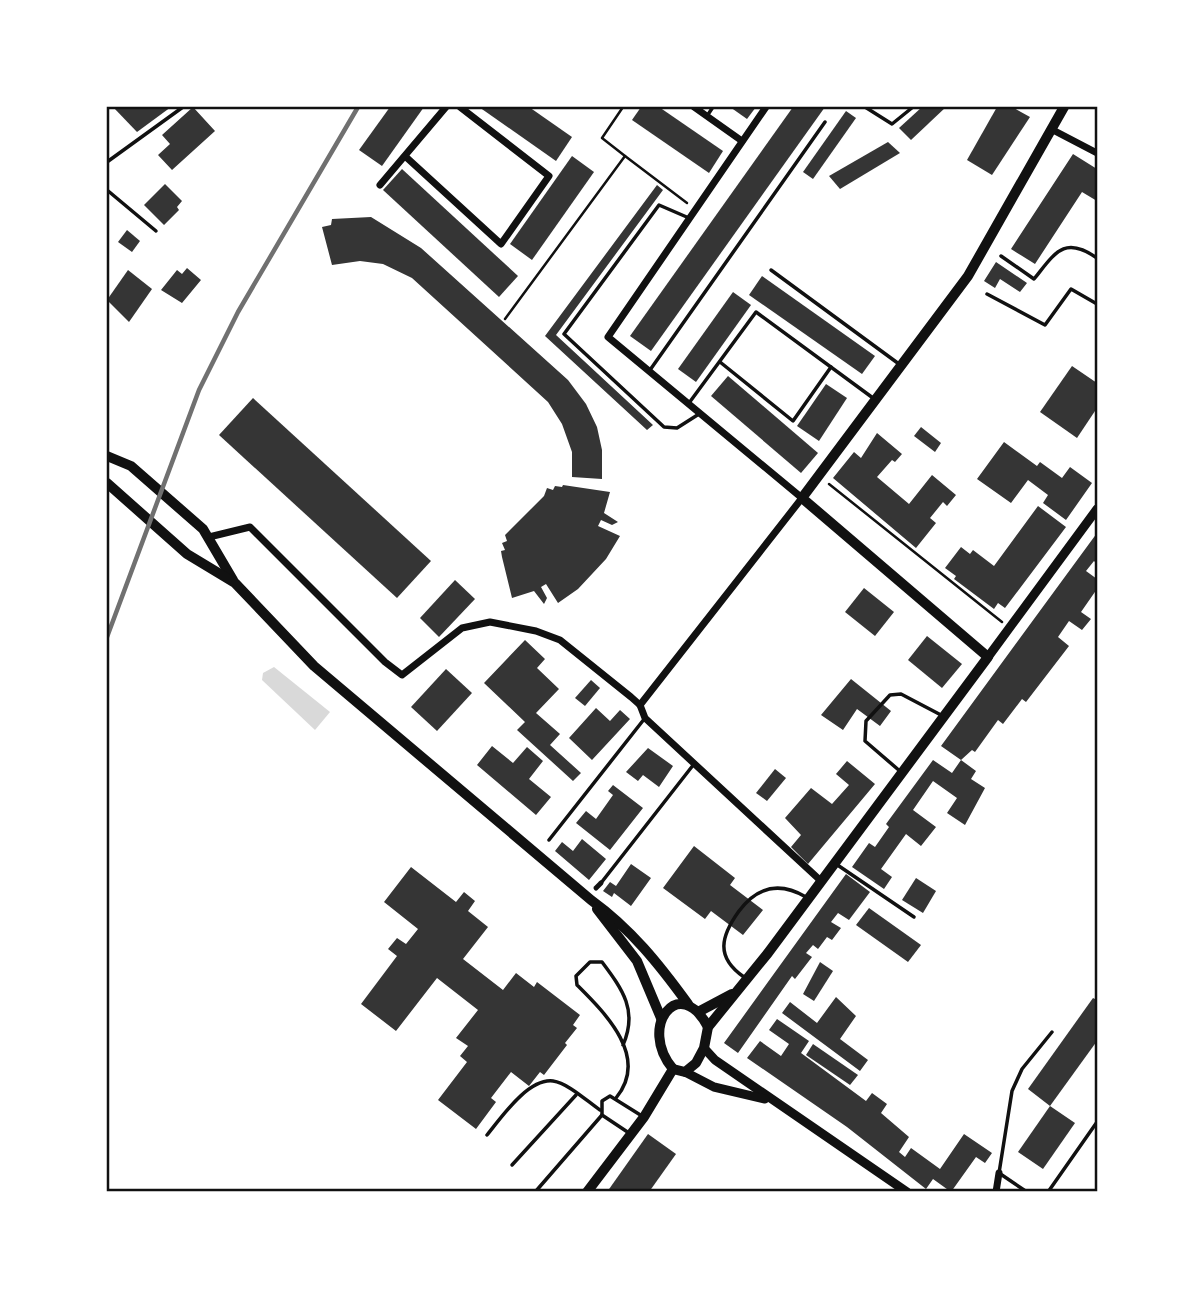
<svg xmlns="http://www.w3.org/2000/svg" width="1204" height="1299" font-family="Cabin,sans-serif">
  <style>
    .water { fill: #d9d9d9 }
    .building { fill: #353535 }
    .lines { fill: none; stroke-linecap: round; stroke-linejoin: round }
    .path { stroke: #111; stroke-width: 2.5 }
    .service { stroke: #111; stroke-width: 3.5 }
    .pedestrian { stroke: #111; stroke-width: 5 }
    .minor { stroke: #111; stroke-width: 7 }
    .tertiary { stroke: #111; stroke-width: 9 }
    .secondary { stroke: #111; stroke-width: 10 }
    .primary { stroke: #111; stroke-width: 10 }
    .rail { stroke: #707070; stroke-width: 4.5 }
    .neatline { fill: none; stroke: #111; stroke-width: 2.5 }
  </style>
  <rect width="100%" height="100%" fill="#fff"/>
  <path class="water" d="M 274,667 L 330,712 L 315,730 L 262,680 L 263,673 Z"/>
  <g class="building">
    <path d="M 113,107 L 171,107 L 137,132 Z"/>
    <path d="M 193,107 L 215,131 L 172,170 L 158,155 L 170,144 L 162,135 Z"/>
    <path d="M 390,107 L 424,107 L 382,166 L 359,150 Z"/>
    <path d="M 479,107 L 529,107 L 572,137 L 556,161 Z"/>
    <path d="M 641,107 L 659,107 L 723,151 L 709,173 L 632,120 Z"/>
    <path d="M 730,107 L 756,107 L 747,119 Z"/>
    <path d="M 793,107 L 825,107 L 651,351 L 630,336 Z"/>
    <path d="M 922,107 L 946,107 L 911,140 L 899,128 Z"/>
    <path d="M 997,107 L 1012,107 L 1030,117 L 992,175 L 967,160 Z"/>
    <path d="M 846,111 L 856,118 L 813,179 L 803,172 Z"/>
    <path d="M 888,142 L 900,153 L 840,189 L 829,176 Z"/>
    <path d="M 1073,154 L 1097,169 L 1097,201 L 1082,192 L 1035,264 L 1011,249 Z"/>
    <path d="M 572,156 L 594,172 L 532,260 L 510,244 Z"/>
    <path d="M 402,169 L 518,276 L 499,297 L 383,190 Z"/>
    <path d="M 165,184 L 182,201 L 177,207 L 179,210 L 164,225 L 144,205 Z"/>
    <path d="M 657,185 L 663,190 L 556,335 L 653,425 L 647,430 L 545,336 Z"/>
    <path d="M 371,217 L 421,248 L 568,380 L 586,404 L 597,427 L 602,450 L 602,479 L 572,477 L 572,452 L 562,424 L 548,402 L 412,278 L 383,264 L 360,261 L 332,265 L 322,227 L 331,225 L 332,219 Z"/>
    <path d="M 127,230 L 140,241 L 132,252 L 118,242 Z"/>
    <path d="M 996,262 L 1027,283 L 1020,292 L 1000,279 L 995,288 L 984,281 Z"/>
    <path d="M 187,268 L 201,280 L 182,303 L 161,290 L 177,270 L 182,274 Z"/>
    <path d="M 128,270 L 152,289 L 129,322 L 107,300 Z"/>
    <path d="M 762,276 L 875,356 L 862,374 L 749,295 Z"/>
    <path d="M 733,292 L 751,305 L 696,382 L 678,369 Z"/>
    <path d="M 1072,366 L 1097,383 L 1097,408 L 1077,438 L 1040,412 Z"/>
    <path d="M 728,376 L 818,453 L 801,473 L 711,396 Z"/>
    <path d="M 826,384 L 847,398 L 819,441 L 797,426 Z"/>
    <path d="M 253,398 L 431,561 L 397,598 L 219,435 Z"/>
    <path d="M 921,427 L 941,443 L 935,452 L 914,436 Z"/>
    <path d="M 877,433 L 902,454 L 895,462 L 892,460 L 877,477 L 909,504 L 932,475 L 956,495 L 947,506 L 943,502 L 930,518 L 936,523 L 916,548 L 833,478 L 854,452 L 861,458 Z"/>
    <path d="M 1004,442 L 1037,466 L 1040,462 L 1062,478 L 1070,467 L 1092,483 L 1066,520 L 1043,503 L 1048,495 L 1028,480 L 1011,503 L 977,479 Z"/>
    <path d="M 563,485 L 610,492 L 604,513 L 618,522 L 612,525 L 601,520 L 598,526 L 620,536 L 606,559 L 578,589 L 558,603 L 546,584 L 541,587 L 547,598 L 544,604 L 534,591 L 512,598 L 502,557 L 501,551 L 505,550 L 502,543 L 507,541 L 505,535 L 544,496 L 547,488 L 553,490 L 555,486 L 562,487 Z"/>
    <path d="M 1038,506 L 1066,527 L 1005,608 L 998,603 L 994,609 L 954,579 L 956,576 L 945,568 L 961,547 L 970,554 L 973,550 L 994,566 Z"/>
    <path d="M 1097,533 L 1097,564 L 1094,561 L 1086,571 L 1097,579 L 1097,589 L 1081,612 L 1091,619 L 1082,630 L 1069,621 L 1058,637 L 1069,646 L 1026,702 L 1022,699 L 1003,724 L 998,720 L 975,752 L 972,750 L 961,760 L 976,771 L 971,779 L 985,788 L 965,825 L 947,813 L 957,798 L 933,781 L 913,810 L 936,827 L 921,846 L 906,834 L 881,869 L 892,877 L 884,889 L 852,867 L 869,843 L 875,847 L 889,827 L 886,824 L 933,760 L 952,773 L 961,760 L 941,746 Z"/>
    <path d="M 455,580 L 475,599 L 439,637 L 420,618 Z"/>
    <path d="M 864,588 L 894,612 L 875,636 L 845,612 Z"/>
    <path d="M 927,636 L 962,664 L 942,688 L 908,660 Z"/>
    <path d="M 525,640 L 545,659 L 537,668 L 559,689 L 536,713 L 560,734 L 550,745 L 581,773 L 573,781 L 517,730 L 525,722 L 484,683 Z"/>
    <path d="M 446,669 L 472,693 L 437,731 L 411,707 Z"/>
    <path d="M 851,679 L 891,711 L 880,726 L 857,709 L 843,730 L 821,715 Z"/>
    <path d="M 591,680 L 600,688 L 585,706 L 575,698 Z"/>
    <path d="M 596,708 L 610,721 L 620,710 L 630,719 L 592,760 L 569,738 Z"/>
    <path d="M 492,746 L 513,763 L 527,747 L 543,761 L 529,779 L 551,797 L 536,815 L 477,765 Z"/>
    <path d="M 648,748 L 673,766 L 659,787 L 643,775 L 638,781 L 626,772 Z"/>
    <path d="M 847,761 L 875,784 L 808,864 L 791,847 L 801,835 L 785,818 L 811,788 L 832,804 L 849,785 L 836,774 Z"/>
    <path d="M 775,769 L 786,778 L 767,801 L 756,793 Z"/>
    <path d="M 613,785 L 643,808 L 610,850 L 576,823 L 586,811 L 596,819 L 613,795 L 608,791 Z"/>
    <path d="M 582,839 L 606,859 L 589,880 L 555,851 L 562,842 L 573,851 Z"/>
    <path d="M 694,846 L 735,878 L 730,885 L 763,910 L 743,935 L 711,911 L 705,919 L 663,888 Z"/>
    <path d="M 631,864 L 651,878 L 631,906 L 614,893 L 612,897 L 603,891 L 610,882 L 616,886 Z"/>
    <path d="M 411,867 L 456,902 L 464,892 L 475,901 L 468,911 L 488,927 L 463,959 L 503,990 L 516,973 L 534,987 L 537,982 L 580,1015 L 573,1025 L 577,1028 L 565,1043 L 567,1045 L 544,1075 L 540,1072 L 529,1086 L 511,1072 L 491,1098 L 496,1102 L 476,1129 L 438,1100 L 467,1062 L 460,1056 L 468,1046 L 456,1038 L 478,1010 L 437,978 L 396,1031 L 361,1004 L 397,956 L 388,949 L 397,938 L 406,944 L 418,929 L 384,902 Z"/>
    <path d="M 846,874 L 870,892 L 849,920 L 838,913 L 831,922 L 841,928 L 832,940 L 827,937 L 818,949 L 813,945 L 806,953 L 812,957 L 795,979 L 792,976 L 738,1053 L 724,1043 Z"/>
    <path d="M 916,878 L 936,891 L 923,913 L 902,900 Z"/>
    <path d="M 869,908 L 921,945 L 908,962 L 856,925 Z"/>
    <path d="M 820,962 L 833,971 L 814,1001 L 803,994 Z"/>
    <path d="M 836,997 L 856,1016 L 840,1039 L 868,1060 L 860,1071 L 782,1013 L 790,1002 L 817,1023 Z"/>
    <path d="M 1093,998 L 1097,1000 L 1097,1041 L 1050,1106 L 1028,1089 Z"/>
    <path d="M 777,1019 L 809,1041 L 801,1053 L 866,1101 L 872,1093 L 887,1104 L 881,1113 L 909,1137 L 899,1152 L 905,1157 L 911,1148 L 940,1169 L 964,1134 L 992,1153 L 985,1163 L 976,1157 L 951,1192 L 933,1179 L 926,1189 L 847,1127 L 747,1058 L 760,1041 L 781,1056 L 789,1044 L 769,1030 Z"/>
    <path d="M 813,1044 L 858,1075 L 850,1085 L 806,1055 Z"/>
    <path d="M 1050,1106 L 1075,1123 L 1043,1169 L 1018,1152 Z"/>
    <path d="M 648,1134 L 676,1154 L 649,1192 L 607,1192 Z"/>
  </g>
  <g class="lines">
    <g class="path">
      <path d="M 625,156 L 687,203"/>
      <path d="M 505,319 L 625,156 L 602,138 L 623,107"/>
      <path d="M 829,484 L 1002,622"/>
    </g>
    <g class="service">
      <path d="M 865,107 L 892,124 L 913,107"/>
      <path d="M 707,116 L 713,107"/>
      <path d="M 107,162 L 183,107"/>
      <path d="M 107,190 L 156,231"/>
      <path d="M 689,218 L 659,205 L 564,334 L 664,427 L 677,428 L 699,414"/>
      <path d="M 1001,256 L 1034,279 C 1055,253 1064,235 1097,258"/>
      <path d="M 771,270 L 899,364"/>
      <path d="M 987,294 L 1045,325 L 1071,289 L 1097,304"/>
      <path d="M 720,362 L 793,421 L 831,367"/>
      <path d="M 650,370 L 825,122"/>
      <path d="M 689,403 L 756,312 L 873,398"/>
      <path d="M 901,772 L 865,741 L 866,721 L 890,695 L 901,694 L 941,715"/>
      <path d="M 549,840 L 645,718"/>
      <path d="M 836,864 L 914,917"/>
      <path d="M 601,883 L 694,764"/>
      <path d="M 744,977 C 715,957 721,936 739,911 C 757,887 779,881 806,897"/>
      <path d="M 1097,1064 L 1097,1065"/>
      <path d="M 616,1098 C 650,1057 605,1013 577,985 L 576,976 L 590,962 L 602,962 C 623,990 638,1011 623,1045"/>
      <path d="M 629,1133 L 602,1115 L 602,1101 L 610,1096 L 642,1116"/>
      <path d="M 487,1135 C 501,1118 528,1078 553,1081 C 568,1083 588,1102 600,1110"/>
      <path d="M 512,1165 L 576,1095"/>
      <path d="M 536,1191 L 602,1115"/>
      <path d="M 1027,1192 L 999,1173 L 1012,1091 L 1022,1069 L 1052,1032"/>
      <path d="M 1048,1192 L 1097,1122"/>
    </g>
    <path class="pedestrian" d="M 596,888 L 601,883"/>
    <g class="minor">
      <path d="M 694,107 L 742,141"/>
      <path d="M 1051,129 L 1097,153"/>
      <path d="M 406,157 L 501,244 L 549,176 L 460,107"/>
      <path d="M 380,185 L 446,107"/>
      <path d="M 209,537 L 250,527 L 385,662 L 402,675 L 462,628 L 490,622 L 536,631 L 560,640 L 631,697 L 640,705 L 645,718 L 821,881"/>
      <path d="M 640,705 L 802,498 L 608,337 L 766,107"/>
      <path d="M 996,1192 L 999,1173"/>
    </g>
    <g class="tertiary">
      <path d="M 988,657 L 1097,509"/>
      <path d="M 704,1048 L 715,1060 L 907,1192"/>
      <path d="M 685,1072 L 714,1087 L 765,1099"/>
    </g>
    <g class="secondary">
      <path d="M 107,456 L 131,466 L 203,529 L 233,580"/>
      <path d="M 107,483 L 187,554 L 235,583 L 314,666 L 591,900 C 631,929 659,964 688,1004"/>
      <path d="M 597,909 L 637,961 L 661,1018"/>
    </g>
    <g class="primary">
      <path d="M 700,1011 L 732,994"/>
      <path d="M 673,1069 L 685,1072 L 696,1063 L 704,1048 L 708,1027 L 768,953 L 988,657 L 802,498 L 968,276 L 1064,107"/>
      <path d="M 673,1069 C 637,1026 680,973 708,1027"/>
      <path d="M 587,1192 L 644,1117 L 673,1069"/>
    </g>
    <path class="rail" d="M 107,637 L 199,390 L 238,312 L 358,107"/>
  </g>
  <rect width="1204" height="1299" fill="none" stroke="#ffffff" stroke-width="217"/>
  <rect x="108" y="108" width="988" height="1082" class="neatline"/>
</svg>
